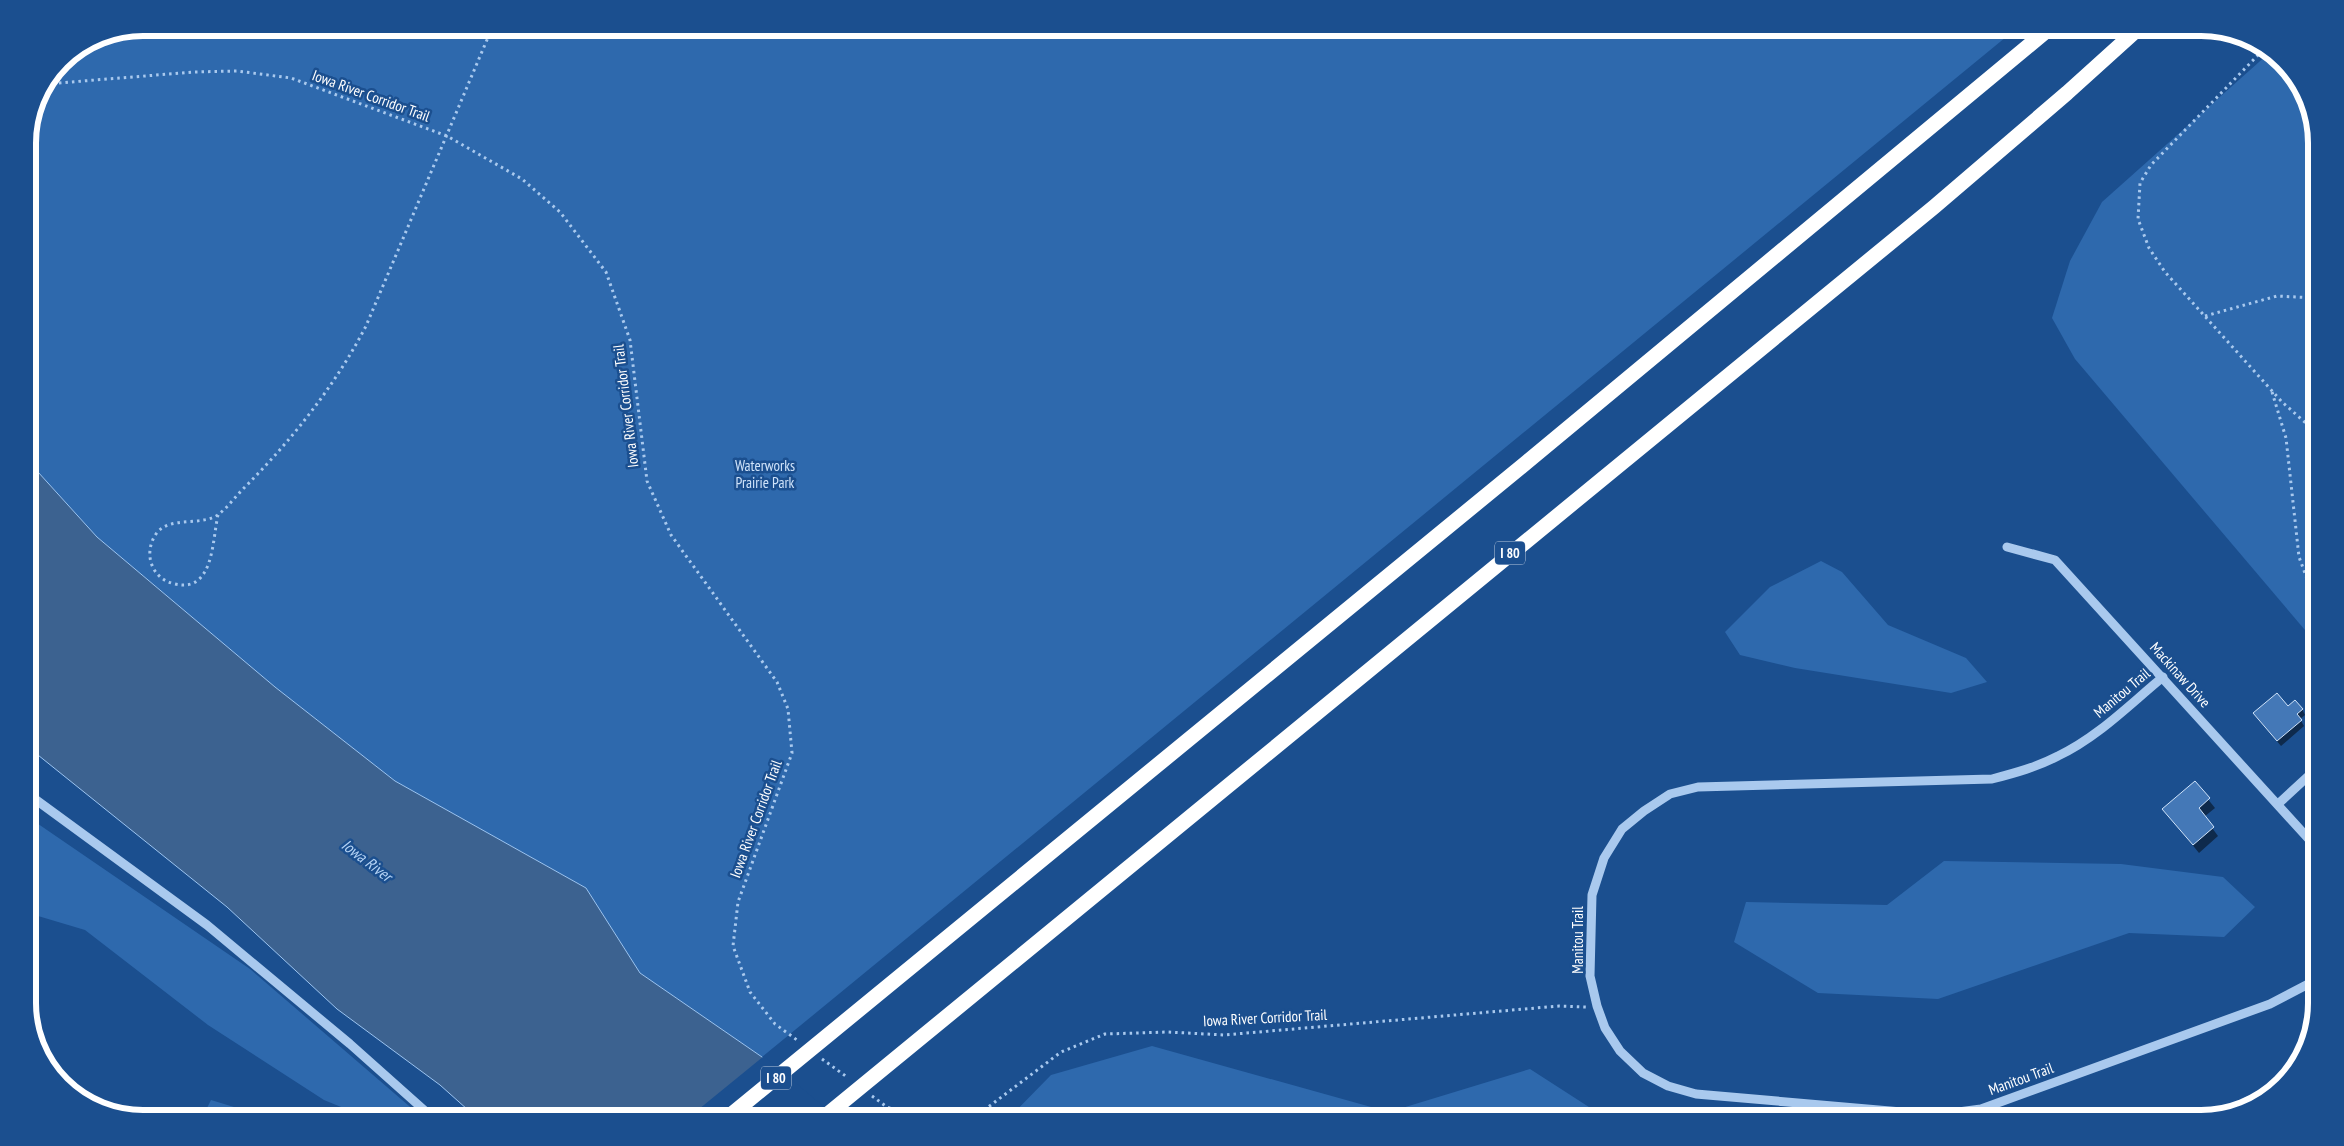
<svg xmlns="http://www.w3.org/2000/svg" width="2344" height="1146" font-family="'PT Sans Narrow',sans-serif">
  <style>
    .green { fill: #2e69ad }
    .water { fill: #3c6290; stroke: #9cc4f0 }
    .pier { fill: #1b4f8f }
    .shadow { fill: #0007 }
    .building { fill: #4478b7; stroke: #cfe3fa }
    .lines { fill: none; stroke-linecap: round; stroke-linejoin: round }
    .path { stroke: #a9c9ee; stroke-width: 3; stroke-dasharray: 2.5 4; stroke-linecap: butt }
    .minor { stroke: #a9c9ee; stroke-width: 9 }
    .highway { stroke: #fff; stroke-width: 15 }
    .labels { text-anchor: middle; stroke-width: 5; stroke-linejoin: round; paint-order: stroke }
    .shield { fill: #1b4f8f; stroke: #bbcadd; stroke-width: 1 }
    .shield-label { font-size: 14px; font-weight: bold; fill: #fff }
    .street-label { font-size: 15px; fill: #fff; stroke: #1b4f8f }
    .park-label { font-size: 15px; fill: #cfe3fa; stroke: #1b4f8f }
    .water-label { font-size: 16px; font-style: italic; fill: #b5d3f5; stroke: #1b4f8f }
    .rim { fill: none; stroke: #fff; stroke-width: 6 }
  </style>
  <rect width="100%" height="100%" fill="#1b4f8f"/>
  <g class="green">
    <path d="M 144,28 L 2017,28 L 762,1057 L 640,973 L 586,888 L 395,781 L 275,687 L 97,537 L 28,461 L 28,136 L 36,99 L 62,61 L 99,36 Z"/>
    <path d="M 2268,54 L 2297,79 L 2316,136 L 2316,643 L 2075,359 L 2052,318 L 2070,261 L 2102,202 Z"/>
    <path d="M 1821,561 L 1842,572 L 1888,625 L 1966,658 L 1987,682 L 1951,693 L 1795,668 L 1740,655 L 1725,632 L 1770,587 Z"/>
    <path d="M 28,817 L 250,969 L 423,1118 L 368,1118 L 324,1100 L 208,1025 L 85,930 L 28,913 Z"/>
    <path d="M 1944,861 L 2121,864 L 2223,877 L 2255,907 L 2224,937 L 2129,933 L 1938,999 L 1818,993 L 1734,942 L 1746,902 L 1887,905 Z"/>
    <path d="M 1152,1046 L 1389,1112 L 1530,1069 L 1606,1118 L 1009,1118 L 1051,1075 Z"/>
    <path d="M 211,1100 L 270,1118 L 202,1118 Z"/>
  </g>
  <path class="water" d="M 28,461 L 97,537 L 275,687 L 395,781 L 586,888 L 640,973 L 762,1057 L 835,1118 L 477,1118 L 440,1085 L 337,1009 L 227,907 L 28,747 Z"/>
  <path class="pier" d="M 764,1056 L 837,1118 L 688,1118 Z"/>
  <g class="shadow">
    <path d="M 2287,708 L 2302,709 L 2305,715 L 2300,719 L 2304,726 L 2281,746 L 2258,719 Z"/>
    <path d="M 2195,783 L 2215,808 L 2204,817 L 2218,836 L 2199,853 L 2164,810 Z"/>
  </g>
  <g class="building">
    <path d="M 2277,693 L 2288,706 L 2295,700 L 2303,709 L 2297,714 L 2302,720 L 2277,741 L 2253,713 Z"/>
    <path d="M 2195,781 L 2210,798 L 2199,808 L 2214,827 L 2193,845 L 2162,809 Z"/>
  </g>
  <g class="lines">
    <g class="path">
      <path d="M 2263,50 L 2151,165 L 2140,183 L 2138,219 L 2149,248 L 2165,272 L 2282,402 L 2316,432"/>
      <path d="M 46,84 L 194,72 L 237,71 L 291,78 L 447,136 L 522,179 L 560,212 L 606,272 L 630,340 L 647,481 L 671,535 L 777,682 L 788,709 L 792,753 L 738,902 L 733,946 L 750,992 L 775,1024 L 797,1040"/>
      <path d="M 2205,316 L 2277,296 L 2316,298"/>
      <path d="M 2272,392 L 2286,438 L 2299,557 L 2316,603"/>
      <path d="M 218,515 C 212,541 214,593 175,584 C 151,579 143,553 156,534 C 169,515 203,527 219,514 C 228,507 235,497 243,489 C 291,441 335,386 366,326 L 492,28"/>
      <path d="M 822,1059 L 847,1077"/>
      <path d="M 872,1096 L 887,1107 L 916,1118"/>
      <path d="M 959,1118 L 983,1111 L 1061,1052 L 1105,1034 L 1168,1032 L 1224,1035 L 1559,1006 L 1586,1007"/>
    </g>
    <g class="minor">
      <path d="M 2007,547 L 2055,560 L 2316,847"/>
      <path d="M 2163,677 C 2130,704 2098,737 2058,756 C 2037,767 2015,773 1992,779 L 1698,787 L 1670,794 L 1644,811 L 1622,829 L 1604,858 L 1592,895 L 1590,976 L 1597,1006 L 1605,1028 L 1620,1051 L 1643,1073 L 1668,1086 L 1696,1094 L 1936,1115 L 1981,1109 L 2270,1004 L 2316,980"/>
      <path d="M 28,794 L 207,925 L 350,1044 L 433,1118"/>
      <path d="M 2278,804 L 2316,769"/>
    </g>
    <g class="highway">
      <path d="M 727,1118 L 1527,462 L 2050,28"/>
      <path d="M 823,1118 L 1934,207 L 2067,93 L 2139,28"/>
    </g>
  </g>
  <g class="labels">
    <g class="shield">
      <rect x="1495" y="541.5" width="30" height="23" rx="4"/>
      <rect x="761" y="1066.5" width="30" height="23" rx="4"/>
    </g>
    <g class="shield-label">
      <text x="1510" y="558">I 80</text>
      <text x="776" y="1083">I 80</text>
    </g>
    <g class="street-label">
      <text transform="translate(371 96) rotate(20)" y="5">Iowa River Corridor Trail</text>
      <text transform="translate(626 406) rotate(-97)" y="5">Iowa River Corridor Trail</text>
      <text transform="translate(2180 675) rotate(48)" y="5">Mackinaw Drive</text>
      <text transform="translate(2122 693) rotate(-40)" y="5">Manitou Trail</text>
      <text transform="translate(756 819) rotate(-70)" y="5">Iowa River Corridor Trail</text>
      <text transform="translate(1578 940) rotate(-90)" y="5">Manitou Trail</text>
      <text transform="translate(1265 1018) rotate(-3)" y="5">Iowa River Corridor Trail</text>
      <text transform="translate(2021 1079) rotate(-20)" y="5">Manitou Trail</text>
    </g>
    <g class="park-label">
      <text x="765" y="471">Waterworks<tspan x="765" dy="17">Prairie Park</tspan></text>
    </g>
    <g class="water-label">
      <text transform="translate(367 860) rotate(37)" y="6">Iowa River</text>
    </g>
  </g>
  <path d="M0 0H2344V1146H0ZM143 36H2201A107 107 0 0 1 2308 143V1003A107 107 0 0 1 2201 1110H143A107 107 0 0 1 36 1003V143A107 107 0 0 1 143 36Z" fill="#1b4f8f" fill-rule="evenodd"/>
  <path class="rim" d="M143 36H2201A107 107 0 0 1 2308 143V1003A107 107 0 0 1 2201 1110H143A107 107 0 0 1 36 1003V143A107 107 0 0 1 143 36Z"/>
</svg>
